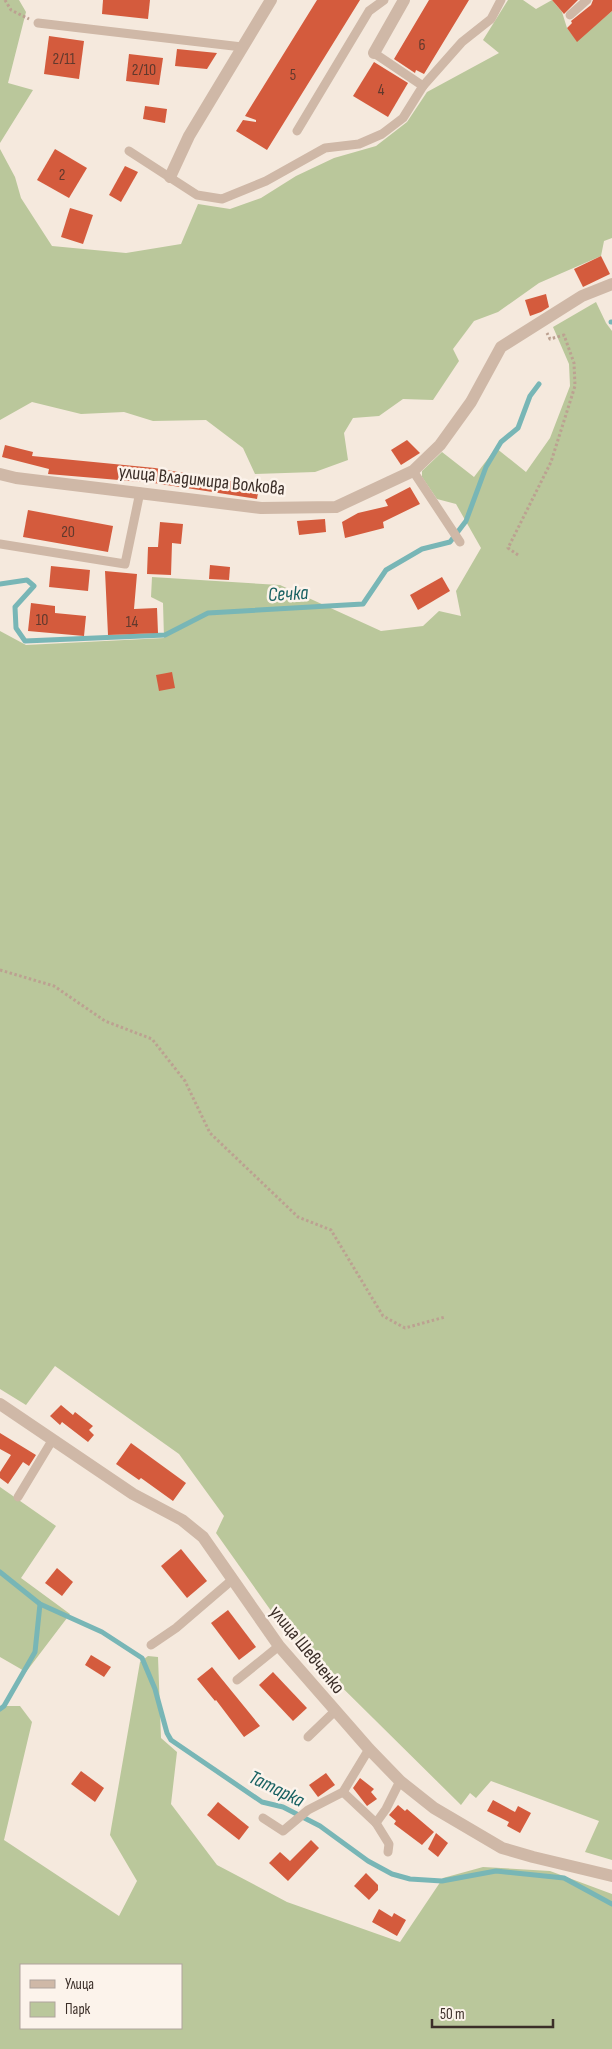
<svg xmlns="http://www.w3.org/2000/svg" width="612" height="2049" font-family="'Sofia Sans Condensed',sans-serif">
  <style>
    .green { fill: #bac79b; fill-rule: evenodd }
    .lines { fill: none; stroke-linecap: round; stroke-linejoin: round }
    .stream { stroke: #78b6b6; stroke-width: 5 }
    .building { fill: #d45b3d }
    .path { stroke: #bca191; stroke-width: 3; stroke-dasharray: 2.5 2.5; stroke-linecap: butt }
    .lane { stroke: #cfb8a7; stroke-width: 9 }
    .street { stroke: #cfb8a7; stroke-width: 12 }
    .labels { text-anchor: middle; stroke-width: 5; stroke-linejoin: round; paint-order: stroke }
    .number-label { font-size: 16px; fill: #61392d }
    .street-label { font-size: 19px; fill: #3b2e28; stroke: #fcf3eb }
    .water-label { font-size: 20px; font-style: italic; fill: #186162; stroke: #fcf3eb }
  </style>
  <rect width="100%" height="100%" fill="#f5e9dd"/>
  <g class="green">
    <path d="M 0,0 L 19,0 L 26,12 L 8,83 L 33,90 L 0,143 Z"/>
    <path d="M 508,0 L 523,0 L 536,9 L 552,0 L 562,12 L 567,28 L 577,41 L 612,11 L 612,238 L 604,241 L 601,256 L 539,283 L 498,312 L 474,321 L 453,349 L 459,361 L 433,400 L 403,399 L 379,416 L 353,418 L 344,433 L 348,460 L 315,472 L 255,474 L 243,448 L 206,420 L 153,421 L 124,412 L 81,414 L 32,402 L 0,420 L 0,149 L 15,177 L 21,198 L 52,246 L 126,253 L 181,244 L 198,204 L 230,209 L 261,198 L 296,176 L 334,158 L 376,146 L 407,122 L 427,92 L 499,53 L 483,40 Z"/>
    <path d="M 596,302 L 606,323 L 612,331 L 612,1860 L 585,1852 L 599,1821 L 491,1781 L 476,1798 L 470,1793 L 461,1805 L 286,1632 L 216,1533 L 224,1516 L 179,1454 L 55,1366 L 26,1405 L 0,1389 L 0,631 L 26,645 L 164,638 L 163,603 L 151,597 L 152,577 L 280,585 L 381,631 L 423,626 L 439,611 L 461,616 L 456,591 L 481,548 L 456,504 L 437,499 L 422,477 L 422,471 L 442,452 L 474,477 L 496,448 L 526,472 L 550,438 L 570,386 L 569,364 L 553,327 Z"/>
    <path d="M 0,1487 L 56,1526 L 21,1578 L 70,1614 L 26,1672 L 0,1657 Z"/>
    <path d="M 148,1656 L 158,1657 L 161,1738 L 177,1752 L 171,1804 L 217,1865 L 287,1902 L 400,1942 L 443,1878 L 483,1867 L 550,1871 L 612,1894 L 612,2049 L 0,2049 L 0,1706 L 20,1706 L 32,1722 L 4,1840 L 119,1916 L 137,1881 L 110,1835 L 140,1662 ZM 181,1965 L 181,2028 L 21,2028 L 21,1965 Z"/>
  </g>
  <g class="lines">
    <g class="stream">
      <path d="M 611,322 L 612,322"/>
      <path d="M 0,584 L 27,580 L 34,586 L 15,607 L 16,628 L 25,641 L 165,635 L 208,613 L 363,604 L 386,570 L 422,549 L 450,542 L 466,521 L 486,467 L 501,442 L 518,428 L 530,396 L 539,384"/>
      <path d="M 0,1572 L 40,1604 L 102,1632 L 142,1658 L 155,1689 L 167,1733 L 171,1740 L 262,1802 L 283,1807 L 320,1826 L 368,1861 L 392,1874 L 410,1879 L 442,1881 L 496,1871 L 564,1878 L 612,1904"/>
      <path d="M 0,1709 L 4,1706 L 35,1652 L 40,1604"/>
    </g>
  </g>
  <g class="building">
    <path d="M 103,0 L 150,0 L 148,19 L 102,14 Z"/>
    <path d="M 317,0 L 360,0 L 267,150 L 236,131 L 243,120 L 256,122 L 256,120 L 245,116 Z"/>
    <path d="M 429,0 L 469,0 L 424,74 L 416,70 L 415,73 L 394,59 Z"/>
    <path d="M 552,0 L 578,0 L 564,14 Z"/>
    <path d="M 593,0 L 612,0 L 612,11 L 577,42 L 567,28 L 572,23 L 571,21 L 591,5 Z"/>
    <path d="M 49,36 L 84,41 L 79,79 L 44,74 Z"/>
    <path d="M 177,49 L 217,53 L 207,69 L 175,66 Z"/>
    <path d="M 129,54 L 163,58 L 159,85 L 126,81 Z"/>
    <path d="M 374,62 L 408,83 L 388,117 L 353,96 Z"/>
    <path d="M 145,106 L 167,109 L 165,123 L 143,119 Z"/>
    <path d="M 55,149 L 87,168 L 69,198 L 37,180 Z"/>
    <path d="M 125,166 L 138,172 L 121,202 L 109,195 Z"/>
    <path d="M 70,208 L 93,215 L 83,244 L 61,237 Z"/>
    <path d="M 601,256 L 610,274 L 583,287 L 574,269 Z"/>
    <path d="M 546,294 L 549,307 L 541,312 L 530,316 L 525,300 Z"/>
    <path d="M 407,440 L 420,453 L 401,465 L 391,450 Z"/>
    <path d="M 5,445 L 33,452 L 32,456 L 155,468 L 254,485 L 253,487 L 259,487 L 257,499 L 154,483 L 48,474 L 49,469 L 2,457 Z"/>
    <path d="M 410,487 L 420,504 L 383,522 L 384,528 L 345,538 L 342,522 L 358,513 L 388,506 L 385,500 Z"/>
    <path d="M 28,510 L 113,526 L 108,552 L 23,537 Z"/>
    <path d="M 325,519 L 326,532 L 299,535 L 297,521 Z"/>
    <path d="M 160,522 L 183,524 L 181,544 L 172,543 L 171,575 L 147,574 L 148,547 L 158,547 Z"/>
    <path d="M 210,565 L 230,567 L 229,580 L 209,579 Z"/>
    <path d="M 51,566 L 90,570 L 88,591 L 49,587 Z"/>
    <path d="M 105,571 L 137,574 L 134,609 L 157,608 L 158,633 L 108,635 Z"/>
    <path d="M 442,577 L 450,591 L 418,610 L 410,595 Z"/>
    <path d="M 31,603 L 55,606 L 55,613 L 86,616 L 84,636 L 28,631 Z"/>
    <path d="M 172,672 L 175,688 L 159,691 L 156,675 Z"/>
    <path d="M 61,1405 L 73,1415 L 75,1412 L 93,1426 L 89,1430 L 94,1435 L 88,1442 L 62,1422 L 60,1425 L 50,1416 Z"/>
    <path d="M 0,1433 L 36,1455 L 29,1466 L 23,1462 L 8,1484 L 0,1478 L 0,1472 L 11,1455 L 0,1449 Z"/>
    <path d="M 131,1443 L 186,1483 L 173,1501 L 141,1478 L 139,1480 L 116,1464 Z"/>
    <path d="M 181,1549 L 207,1581 L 187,1598 L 161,1566 Z"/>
    <path d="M 57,1568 L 73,1582 L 62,1596 L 45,1583 Z"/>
    <path d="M 228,1610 L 256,1647 L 239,1660 L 211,1623 Z"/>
    <path d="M 91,1655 L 111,1667 L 104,1677 L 85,1665 Z"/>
    <path d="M 212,1667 L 260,1726 L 244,1737 L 216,1700 L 215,1701 L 197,1679 Z"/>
    <path d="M 273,1672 L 307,1708 L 293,1721 L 259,1685 Z"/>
    <path d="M 81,1771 L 104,1788 L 95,1802 L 71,1784 Z"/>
    <path d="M 326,1773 L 335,1785 L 318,1797 L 309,1785 Z"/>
    <path d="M 360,1778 L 374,1789 L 371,1792 L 377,1799 L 367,1806 L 353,1788 Z"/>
    <path d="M 493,1800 L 515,1812 L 518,1806 L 531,1813 L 520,1833 L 507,1826 L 509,1822 L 487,1811 Z"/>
    <path d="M 218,1802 L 249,1827 L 239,1840 L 207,1815 Z"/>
    <path d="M 398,1805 L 405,1811 L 407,1809 L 434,1832 L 422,1845 L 394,1824 L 396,1821 L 389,1815 Z"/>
    <path d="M 436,1833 L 448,1843 L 438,1857 L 428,1849 Z"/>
    <path d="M 311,1840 L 319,1848 L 288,1881 L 269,1863 L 280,1852 L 290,1861 Z"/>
    <path d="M 366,1873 L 378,1885 L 378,1890 L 369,1900 L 354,1886 Z"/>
    <path d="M 379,1909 L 392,1917 L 394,1913 L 406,1920 L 397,1936 L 372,1922 Z"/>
  </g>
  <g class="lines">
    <g class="path">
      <path d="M 5,0 L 11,10 L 29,19"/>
      <path d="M 518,555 L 508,548 L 551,462 L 575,386 L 574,363 L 564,335 L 550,339 L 547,333"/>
      <path d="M 0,970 L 54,986 L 105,1021 L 152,1039 L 185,1081 L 210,1133 L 298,1217 L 331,1230 L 383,1316 L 405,1328 L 445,1317"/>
    </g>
    <g class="lane">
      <path d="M 570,15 L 587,0"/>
      <path d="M 38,23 L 242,47"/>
      <path d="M 423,86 L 462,42 L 491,19 L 501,0"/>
      <path d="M 297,131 L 369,11 L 384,0"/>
      <path d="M 129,151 L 197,195 L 222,199 L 266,181 L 325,148 L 359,144 L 382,134 L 403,118 L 423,86 L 374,53"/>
      <path d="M 413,471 L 460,542"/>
      <path d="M 0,544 L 125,564 L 140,492"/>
      <path d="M 18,1497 L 53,1439"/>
      <path d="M 151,1645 L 176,1628 L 232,1580"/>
      <path d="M 237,1680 L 279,1646"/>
      <path d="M 308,1737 L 335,1711"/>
      <path d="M 343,1792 L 376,1823 L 389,1844 L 388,1852"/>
      <path d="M 263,1818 L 283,1831 L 308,1810 L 343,1792 L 369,1749"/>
      <path d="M 376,1823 L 386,1809 L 400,1781"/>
    </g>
    <g class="street">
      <path d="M 374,53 L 404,0"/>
      <path d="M 170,177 L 189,136 L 271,0"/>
      <path d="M 0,474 L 16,478 L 261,508 L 336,507 L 413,471 L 440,445 L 471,402 L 501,347 L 582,296 L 612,284"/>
      <path d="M 0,1404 L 133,1494 L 182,1520 L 203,1537 L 279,1646 L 369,1749 L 400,1781 L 434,1808 L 502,1848 L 533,1857 L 612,1876"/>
    </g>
  </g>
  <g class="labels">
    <g class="number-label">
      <text x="422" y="50">6</text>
      <text x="64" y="64">2/11</text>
      <text x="144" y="75">2/10</text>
      <text x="293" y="80">5</text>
      <text x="381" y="95">4</text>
      <text x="62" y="180">2</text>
      <text x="68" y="537">20</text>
      <text x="42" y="625">10</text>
      <text x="132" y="627">14</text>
    </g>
    <g class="street-label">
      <text transform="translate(202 479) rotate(6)" y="7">улица Владимира Волкова</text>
      <text transform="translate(308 1649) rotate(51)" y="7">улица Шевченко</text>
    </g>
    <g class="water-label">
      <text transform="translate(288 593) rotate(-3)" y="7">Сечка</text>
      <text transform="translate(277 1788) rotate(26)" y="7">Татарка</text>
    </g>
  </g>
  <rect x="20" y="1964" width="162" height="65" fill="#fcf3eb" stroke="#afa49d"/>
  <rect x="30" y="1980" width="25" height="8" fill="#cfb8a7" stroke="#afa49d"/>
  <text x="65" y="1989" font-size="15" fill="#3b2e28">Улица</text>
  <rect x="30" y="2002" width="25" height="15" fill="#bac79b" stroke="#afa49d"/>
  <text x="65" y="2014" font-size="15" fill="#3b2e28">Парк</text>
  <path d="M432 2019v8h121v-8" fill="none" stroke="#3b2e28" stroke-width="2.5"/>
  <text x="440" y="2019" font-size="15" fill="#3b2e28" stroke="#fcf3eb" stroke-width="4" paint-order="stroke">50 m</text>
</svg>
